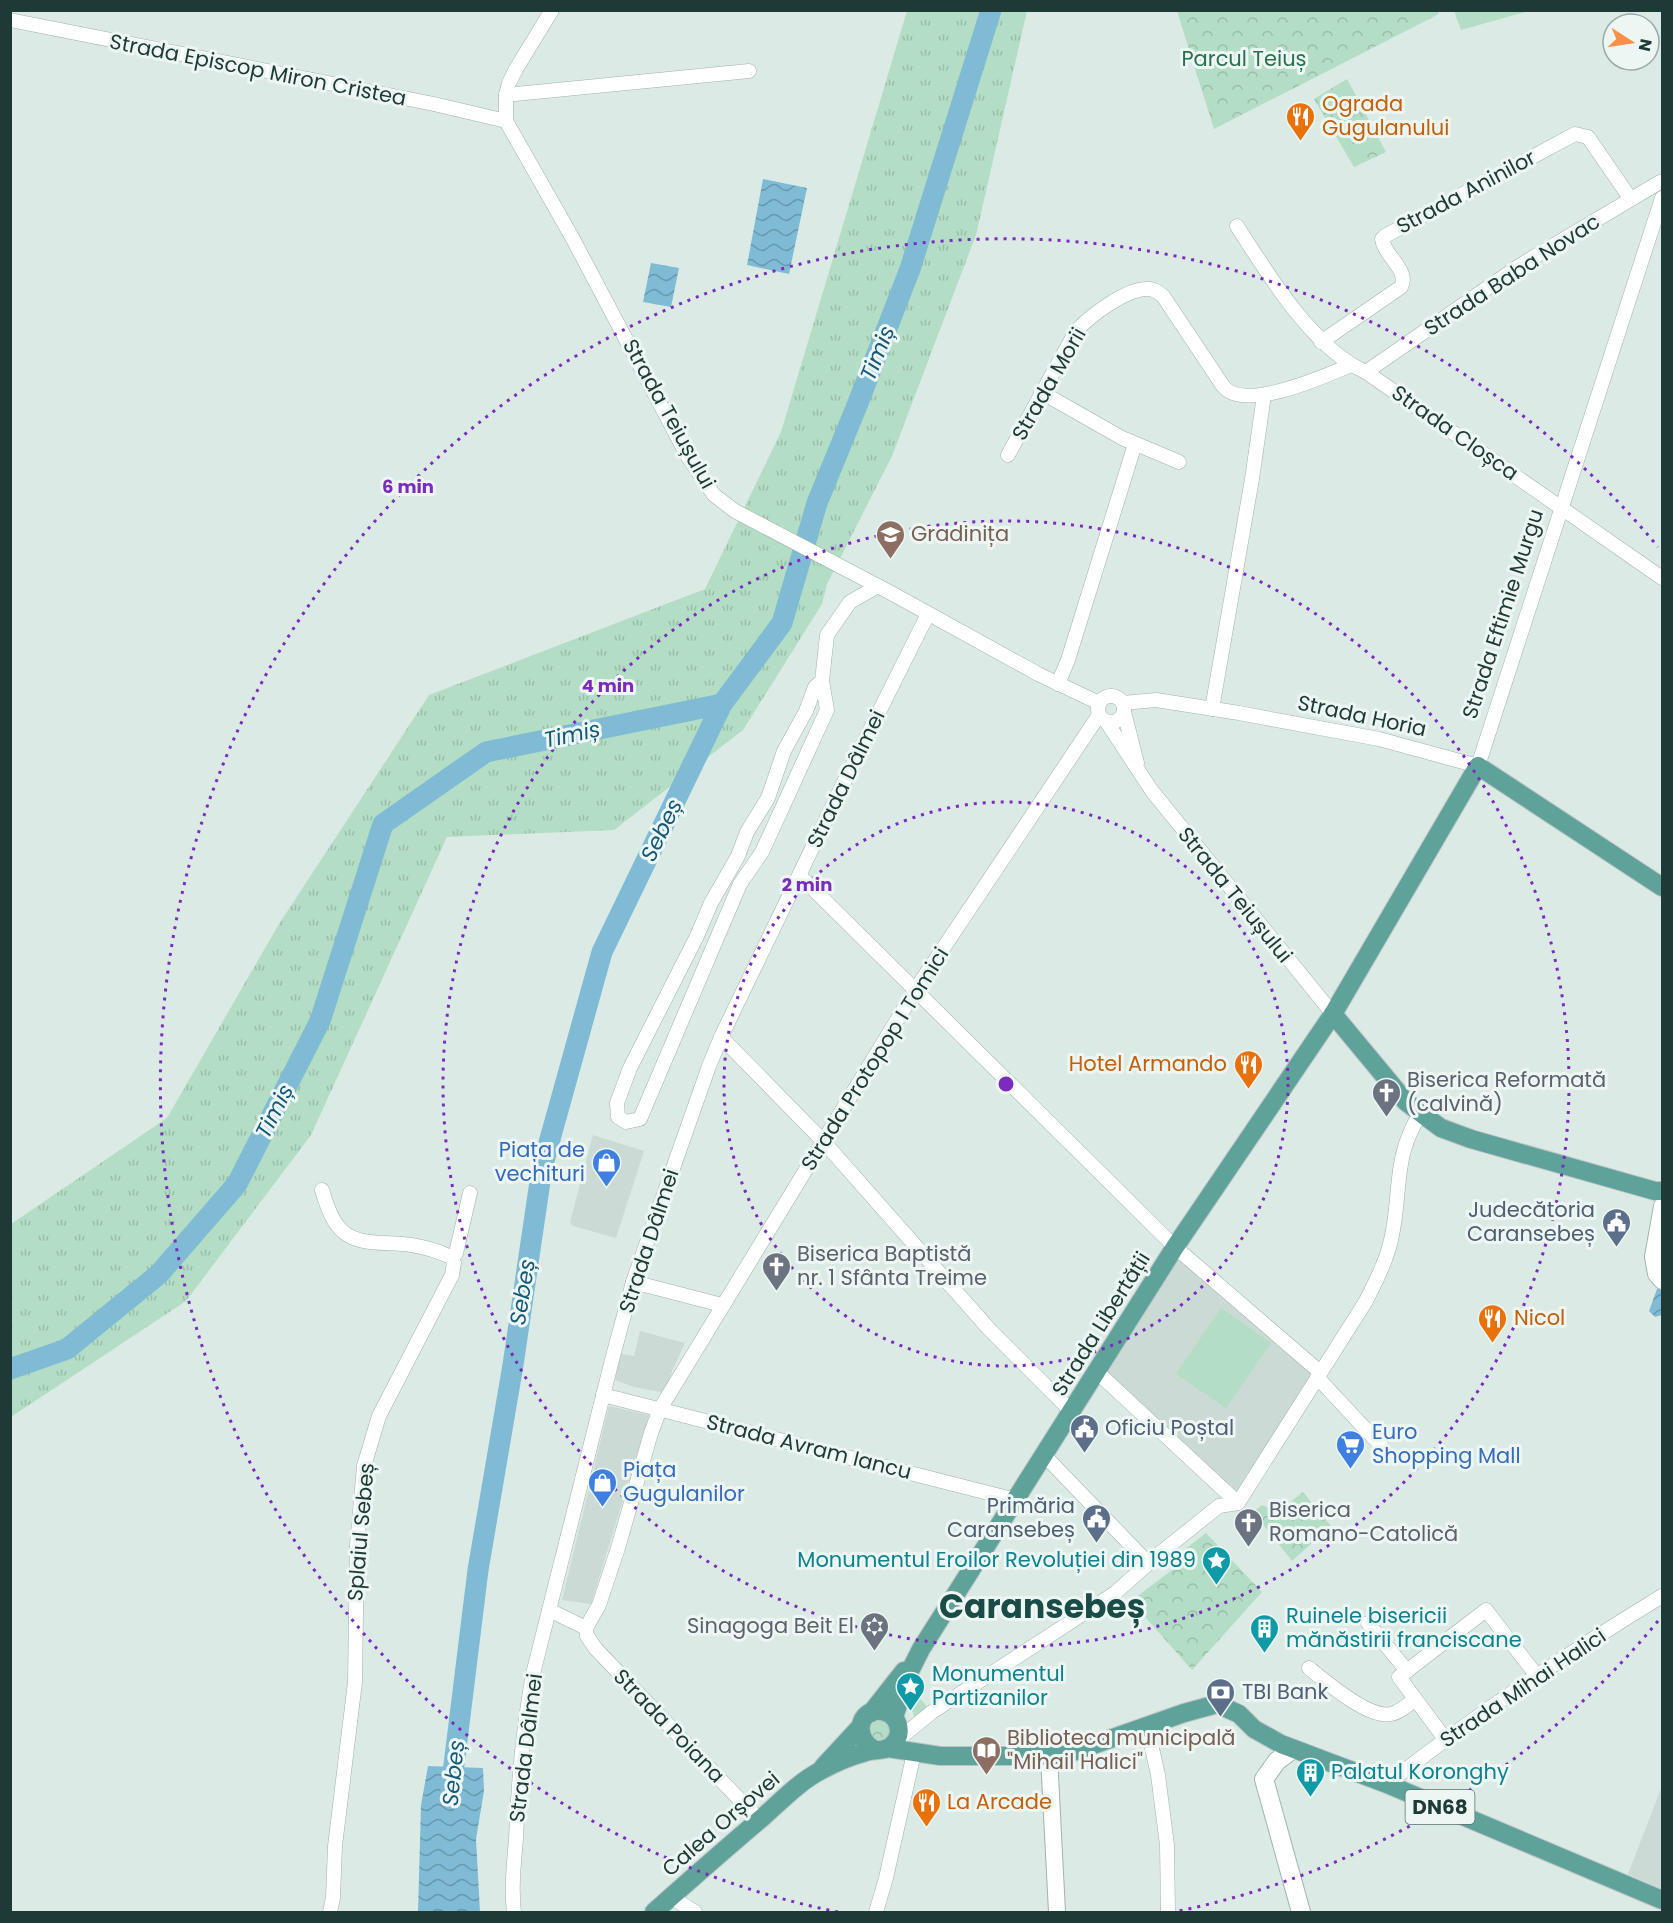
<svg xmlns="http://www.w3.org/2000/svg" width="1673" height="1923" font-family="Poppins,sans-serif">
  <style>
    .built { fill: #cbdad5 }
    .grass { fill: url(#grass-tufts) }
    .park { fill: url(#park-crowns) }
    .pitch { fill: #b3ddc4 }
    .water { fill: url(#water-waves) }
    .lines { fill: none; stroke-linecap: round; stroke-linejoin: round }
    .river { stroke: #7fbbd4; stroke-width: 21 }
    .minor-casing { stroke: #9fb2ae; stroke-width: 15 }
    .tertiary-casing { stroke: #9fb2ae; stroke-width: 18 }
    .secondary-casing { stroke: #9bb6b0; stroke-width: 20 }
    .primary-casing { stroke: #bbc4c3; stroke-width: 20 }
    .minor { stroke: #fff; stroke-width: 14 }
    .tertiary { stroke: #fff; stroke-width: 16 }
    .secondary { stroke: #fff; stroke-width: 18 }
    .primary { stroke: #5ea29a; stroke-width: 18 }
    .ring { fill: none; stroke: #7b2cbf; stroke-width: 3; stroke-dasharray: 3 6 }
    .labels { text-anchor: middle; stroke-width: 6; stroke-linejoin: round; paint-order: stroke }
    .shield { fill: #edf6f3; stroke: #5b726f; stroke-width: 1.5 }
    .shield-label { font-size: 20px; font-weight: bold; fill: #1d3a36 }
    .park-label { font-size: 21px; fill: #26724e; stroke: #edf6f3 }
    .street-label { font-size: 21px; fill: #1d3a36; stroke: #edf6f3 }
    .food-label { font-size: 21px; fill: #c56008; stroke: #edf6f3; text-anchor: start }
    .education-label { font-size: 21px; fill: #785e54; stroke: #edf6f3; text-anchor: start }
    .worship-label { font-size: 21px; fill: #5b616d; stroke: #edf6f3; text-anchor: start }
    .shop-label { font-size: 21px; fill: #366cbe; stroke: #edf6f3; text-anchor: start }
    .service-label { font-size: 21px; fill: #4e5e75; stroke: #edf6f3; text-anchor: end }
    .culture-label { font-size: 21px; fill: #0d838f; stroke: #edf6f3; text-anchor: start }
    .water-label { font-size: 22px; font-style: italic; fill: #155978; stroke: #edf6f3 }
    .town-label { font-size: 33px; font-weight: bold; fill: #194c47; stroke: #edf6f3 }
    .centre { fill: #7b2cbf; stroke: #edf6f3; stroke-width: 3 }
    .ring-label { font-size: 18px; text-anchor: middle; font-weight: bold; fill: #7b2cbf; stroke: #edf6f3; stroke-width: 6; stroke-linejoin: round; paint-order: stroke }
  </style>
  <defs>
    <pattern id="grass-tufts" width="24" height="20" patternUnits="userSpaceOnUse" patternTransform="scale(1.5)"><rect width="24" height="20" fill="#b3ddc4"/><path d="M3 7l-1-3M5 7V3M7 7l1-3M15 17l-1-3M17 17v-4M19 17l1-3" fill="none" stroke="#9abea9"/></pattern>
    <pattern id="park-crowns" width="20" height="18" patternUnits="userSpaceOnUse" patternTransform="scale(1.5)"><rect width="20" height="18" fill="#b3ddc4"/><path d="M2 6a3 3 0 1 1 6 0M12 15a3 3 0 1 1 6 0" fill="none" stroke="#9abea9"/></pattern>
    <pattern id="water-waves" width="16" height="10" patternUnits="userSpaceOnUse" patternTransform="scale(1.5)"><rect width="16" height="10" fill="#7fbbd4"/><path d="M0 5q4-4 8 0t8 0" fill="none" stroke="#6799ad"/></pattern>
  </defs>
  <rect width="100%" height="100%" fill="#dceae6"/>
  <g class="built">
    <path d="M 593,1135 L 644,1151 L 616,1238 L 573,1226 L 570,1222 Z"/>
    <path d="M 1175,1247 L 1320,1372 L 1238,1503 L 1096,1371 Z"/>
    <path d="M 640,1331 L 685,1343 L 672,1371 L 666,1393 L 634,1387 L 615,1380 L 621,1354 L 634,1356 Z"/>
    <path d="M 609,1406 L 649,1415 L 591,1604 L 562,1600 Z"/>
    <path d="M 1662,1786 L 1662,1889 L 1628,1874 Z"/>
  </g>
  <path class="grass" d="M 907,11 L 1027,11 L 976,235 L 892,456 L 827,584 L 822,604 L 743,730 L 614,830 L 447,837 L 311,1135 L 186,1301 L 11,1417 L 11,1224 L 167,1118 L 279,924 L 429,695 L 705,589 L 781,432 Z"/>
  <g class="park">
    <path d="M 1438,11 L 1439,14 L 1214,129 L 1177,11 Z"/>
    <path d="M 1347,79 L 1386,152 L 1354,167 L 1314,99 Z"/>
    <path d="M 1303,1492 L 1331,1526 L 1292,1561 L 1253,1512 L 1262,1505 L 1278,1512 Z"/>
    <path d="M 1206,1533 L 1262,1592 L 1192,1670 L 1131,1601 L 1176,1567 L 1171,1560 Z"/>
    <path d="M 914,1692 L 932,1712 L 918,1723 C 911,1713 910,1703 914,1692 Z"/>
    <circle cx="880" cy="1730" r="10"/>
  </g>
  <g class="pitch">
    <path d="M 1454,11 L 1529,11 L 1461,30 Z"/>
    <path d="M 1221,1308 L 1271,1343 L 1226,1408 L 1176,1374 Z"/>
  </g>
  <g class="water">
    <path d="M 763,179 L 807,188 L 789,274 L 747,265 Z"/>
    <path d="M 651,263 L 679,268 L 671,307 L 643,302 Z"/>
    <path d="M 1662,1288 L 1662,1315 L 1655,1317 L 1649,1311 L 1657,1289 Z"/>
    <path d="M 428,1766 L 483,1768 L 484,1791 L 476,1839 L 480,1912 L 418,1912 L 421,1805 Z"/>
  </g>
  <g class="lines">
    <g class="river">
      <path d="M 10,1369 L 67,1349 L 159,1274 L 237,1184 L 320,1021 L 383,824 L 486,752 L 722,704"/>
      <path d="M 450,1797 L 478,1570 L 513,1365 L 542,1168 L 602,952 L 722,704 L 782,623 L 817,503 L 858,403 L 910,269 L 991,10"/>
    </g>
    <defs>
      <g id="minor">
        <path d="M 552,10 L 516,69 L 509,83 L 506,95 L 506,121 L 573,239 L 688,457 L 714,495 L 735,511 L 893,594 L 1038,674 L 1099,703"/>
        <path d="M 10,20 L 434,104 L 506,121"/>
        <path d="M 506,95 L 749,71"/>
        <path d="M 1237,226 C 1267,273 1314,350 1366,372 L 1662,578"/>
        <path d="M 1321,342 L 1401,287 C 1410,270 1384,256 1382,239 L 1385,236 L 1575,134 L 1588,137 L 1630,198"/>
        <path d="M 1366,372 L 1519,266 L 1660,182"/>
        <path d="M 1041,392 L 1122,438 L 1179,462"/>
        <path d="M 1008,455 L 1076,331 C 1090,316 1124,290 1146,289 C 1153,288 1158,292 1163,296 L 1223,386 C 1244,413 1325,376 1351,365"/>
        <path d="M 822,681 L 815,687 L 806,711 L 784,751 L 768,798 L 747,832 L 738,856 L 711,903 L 697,936 L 630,1068 L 617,1103 L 618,1117 L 626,1122 L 640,1119 L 740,884 L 762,852 L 827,710 L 822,681 L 827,635 L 850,602 L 878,586"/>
        <path d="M 1058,684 L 1068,660 L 1135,444"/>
        <circle cx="1111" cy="709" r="13"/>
        <path d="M 1123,703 L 1156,700 L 1239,713 L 1379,739 L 1478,766 L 1662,198"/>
        <path d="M 1212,709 L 1252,479 L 1264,395"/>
        <path d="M 1124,712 L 1137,763"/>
        <path d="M 1106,721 L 1152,791 L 1333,1014"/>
        <path d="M 800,876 L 1175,1247 L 1320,1372"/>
        <path d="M 721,1037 L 823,1141 L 989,1329 L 1071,1411"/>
        <path d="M 322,1190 C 326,1202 329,1215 337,1225 C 353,1248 386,1241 411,1245 C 425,1247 438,1251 451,1257 L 454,1263 L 452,1275 L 379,1416 L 364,1466 L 357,1545 L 355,1682 L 335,1846 L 333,1898 L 330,1912"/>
        <path d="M 452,1259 L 456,1253 L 470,1193"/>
        <path d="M 633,1282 L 722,1305"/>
        <path d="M 1096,1371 L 1238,1503"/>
        <path d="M 1317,1377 L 1384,1449"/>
        <path d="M 603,1395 L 1016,1500"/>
        <path d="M 1044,1455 L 1148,1563"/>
        <path d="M 549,1610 L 586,1628"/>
        <path d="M 1368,1623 L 1407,1671"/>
        <path d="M 586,1628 L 599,1605 L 618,1548 L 651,1433 L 660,1409 L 916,989 L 1099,715"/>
        <path d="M 586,1628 L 587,1636 L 596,1649 L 759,1820"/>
        <path d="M 1309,1668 C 1326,1682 1369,1719 1391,1714 C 1400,1712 1408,1705 1415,1699"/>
        <path d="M 1147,1726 L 1158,1775 L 1167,1845 L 1168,1912"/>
        <path d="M 905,1734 L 932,1712 L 1115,1593 L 1159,1554 L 1219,1506 L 1238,1503 L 1366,1301 C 1376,1281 1386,1262 1391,1240 C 1402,1193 1392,1159 1420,1114"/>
        <path d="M 1445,1739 L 1399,1677 L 1486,1610 L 1537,1676"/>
        <path d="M 1387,1784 C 1475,1715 1567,1654 1662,1596"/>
        <path d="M 671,1897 L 695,1912"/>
        <path d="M 514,1912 C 511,1888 514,1863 516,1839 C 518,1783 523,1729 533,1674 L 613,1356 L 633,1282 L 709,1066 L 721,1037 L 846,778 L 928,614"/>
        <path d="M 876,1912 L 886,1878 L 914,1753"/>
      </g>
      <g id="tertiary">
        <path d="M 1662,1206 L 1653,1257 L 1656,1274 L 1662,1281"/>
        <path d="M 1049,1756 L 1057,1912"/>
      </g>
      <path id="secondary" d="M 1293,1749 L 1277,1761 L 1264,1779 L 1301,1912"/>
      <g id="primary">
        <path d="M 1333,1014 L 1406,1102 L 1441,1128 L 1471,1139 L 1655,1191 L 1662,1191"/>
        <path d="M 871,1713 L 904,1671"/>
        <path d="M 894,1717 L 909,1673 L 921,1649 L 1175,1247 L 1333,1014 L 1478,766 L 1662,887"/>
        <path d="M 888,1748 L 940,1756 L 1049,1756 L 1073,1752 L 1184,1713 L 1217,1704 L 1239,1714 L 1254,1729 L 1281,1744 L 1387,1784 L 1662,1900"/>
        <path d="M 823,1767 L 860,1727"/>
        <path d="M 654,1912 C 690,1880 726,1848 763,1817 C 781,1801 799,1782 820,1771 C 834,1763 851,1756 866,1752 C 875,1749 885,1752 892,1745 C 905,1734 898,1713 881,1711 C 857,1708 853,1741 876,1750"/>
      </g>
    </defs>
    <use href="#minor" class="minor-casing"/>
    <use href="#tertiary" class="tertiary-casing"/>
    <use href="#secondary" class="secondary-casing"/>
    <use href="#primary" class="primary-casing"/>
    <use href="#minor" class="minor"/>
    <use href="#tertiary" class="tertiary"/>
    <use href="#secondary" class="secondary"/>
    <use href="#primary" class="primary"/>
  </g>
  <g class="ring">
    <circle cx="1006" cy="1084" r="282"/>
    <circle cx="1006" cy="1084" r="563"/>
    <path d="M1658 1621A845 845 0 0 1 1174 1912M838 1912A845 845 0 1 1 1658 547"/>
  </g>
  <defs>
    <symbol id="restaurant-pin" viewBox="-11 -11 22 30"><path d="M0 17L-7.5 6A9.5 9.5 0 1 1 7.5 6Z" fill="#e8710a" stroke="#edf6f3"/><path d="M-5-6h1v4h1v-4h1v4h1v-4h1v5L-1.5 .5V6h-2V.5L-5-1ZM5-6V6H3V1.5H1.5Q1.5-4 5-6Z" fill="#fff"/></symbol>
    <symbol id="school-pin" viewBox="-11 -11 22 30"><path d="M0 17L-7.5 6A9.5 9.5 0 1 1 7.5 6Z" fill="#8d6e63" stroke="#edf6f3"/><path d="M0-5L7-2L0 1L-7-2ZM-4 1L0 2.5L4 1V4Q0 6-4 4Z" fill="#fff"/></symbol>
    <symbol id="church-pin" viewBox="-11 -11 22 30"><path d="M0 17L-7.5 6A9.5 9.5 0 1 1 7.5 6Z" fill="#6b7280" stroke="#edf6f3"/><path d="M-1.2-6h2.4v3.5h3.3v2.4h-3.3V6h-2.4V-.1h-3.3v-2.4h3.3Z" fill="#fff"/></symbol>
    <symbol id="shop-pin" viewBox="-11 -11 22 30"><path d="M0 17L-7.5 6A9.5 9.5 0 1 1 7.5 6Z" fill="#3f7fe0" stroke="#edf6f3"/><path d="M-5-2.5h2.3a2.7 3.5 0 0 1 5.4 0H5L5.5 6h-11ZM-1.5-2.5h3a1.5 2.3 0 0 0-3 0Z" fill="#fff"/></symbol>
    <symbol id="civic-pin" viewBox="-11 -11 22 30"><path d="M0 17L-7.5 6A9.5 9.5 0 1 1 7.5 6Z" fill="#5c6f8a" stroke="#edf6f3"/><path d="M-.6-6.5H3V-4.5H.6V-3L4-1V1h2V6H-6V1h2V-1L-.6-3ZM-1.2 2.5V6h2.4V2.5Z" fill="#fff"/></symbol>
    <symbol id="supermarket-pin" viewBox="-11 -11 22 30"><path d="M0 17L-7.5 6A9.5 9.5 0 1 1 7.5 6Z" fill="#3f7fe0" stroke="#edf6f3"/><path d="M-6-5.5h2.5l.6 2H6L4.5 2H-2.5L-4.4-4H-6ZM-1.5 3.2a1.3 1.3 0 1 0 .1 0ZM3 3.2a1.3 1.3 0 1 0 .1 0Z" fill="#fff"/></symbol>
    <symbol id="sight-pin" viewBox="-11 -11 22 30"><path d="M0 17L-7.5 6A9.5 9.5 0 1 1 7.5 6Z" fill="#0f9aa8" stroke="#edf6f3"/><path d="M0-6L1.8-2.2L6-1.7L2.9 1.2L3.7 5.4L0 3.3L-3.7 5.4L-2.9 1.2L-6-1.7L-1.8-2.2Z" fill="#fff"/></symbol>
    <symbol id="synagogue-pin" viewBox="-11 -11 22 30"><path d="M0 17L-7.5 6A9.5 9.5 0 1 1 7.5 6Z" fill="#6b7280" stroke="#edf6f3"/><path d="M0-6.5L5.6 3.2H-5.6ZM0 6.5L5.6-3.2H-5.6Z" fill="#fff"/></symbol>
    <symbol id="building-pin" viewBox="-11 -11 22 30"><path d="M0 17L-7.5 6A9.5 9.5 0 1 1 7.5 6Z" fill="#0f9aa8" stroke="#edf6f3"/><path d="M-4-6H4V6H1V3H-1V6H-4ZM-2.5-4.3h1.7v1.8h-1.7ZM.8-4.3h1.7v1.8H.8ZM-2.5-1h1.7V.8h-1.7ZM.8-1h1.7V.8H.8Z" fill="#fff"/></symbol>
    <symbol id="bank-pin" viewBox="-11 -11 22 30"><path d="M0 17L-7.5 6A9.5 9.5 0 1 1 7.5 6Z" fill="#5c6f8a" stroke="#edf6f3"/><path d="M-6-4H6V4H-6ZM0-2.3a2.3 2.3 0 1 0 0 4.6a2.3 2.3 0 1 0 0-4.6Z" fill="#fff"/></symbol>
    <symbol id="library-pin" viewBox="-11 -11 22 30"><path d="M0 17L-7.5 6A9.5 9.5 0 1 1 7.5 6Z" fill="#8d6e63" stroke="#edf6f3"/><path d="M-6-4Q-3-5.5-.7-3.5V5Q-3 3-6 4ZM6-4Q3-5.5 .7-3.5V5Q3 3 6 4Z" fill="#fff"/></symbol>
  </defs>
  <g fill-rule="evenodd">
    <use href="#restaurant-pin" x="1284" y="100" width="33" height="45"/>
    <use href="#school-pin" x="874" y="518" width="33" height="45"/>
    <use href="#restaurant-pin" x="1232" y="1048" width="33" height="45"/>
    <use href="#church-pin" x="1370" y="1076" width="33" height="45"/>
    <use href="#shop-pin" x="590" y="1146" width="33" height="45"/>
    <use href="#civic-pin" x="1600" y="1206" width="33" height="45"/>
    <use href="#church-pin" x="760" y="1250" width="33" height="45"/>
    <use href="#restaurant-pin" x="1476" y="1302" width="33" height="45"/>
    <use href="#civic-pin" x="1068" y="1412" width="33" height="45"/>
    <use href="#supermarket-pin" x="1334" y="1428" width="33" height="45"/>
    <use href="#shop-pin" x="586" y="1466" width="33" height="45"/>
    <use href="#civic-pin" x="1080" y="1502" width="33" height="45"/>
    <use href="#church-pin" x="1232" y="1506" width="33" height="45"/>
    <use href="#sight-pin" x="1200" y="1544" width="33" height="45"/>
    <use href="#synagogue-pin" x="858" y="1610" width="33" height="45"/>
    <use href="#building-pin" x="1248" y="1612" width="33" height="45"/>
    <use href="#sight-pin" x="894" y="1670" width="33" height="45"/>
    <use href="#bank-pin" x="1204" y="1676" width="33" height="45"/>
    <use href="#library-pin" x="970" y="1734" width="33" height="45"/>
    <use href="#building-pin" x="1294" y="1756" width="33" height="45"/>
    <use href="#restaurant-pin" x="910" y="1786" width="33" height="45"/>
  </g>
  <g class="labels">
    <rect class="shield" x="1405.5" y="1790" width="69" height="34" rx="4.5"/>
    <g class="shield-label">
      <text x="1440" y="1814">DN68</text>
    </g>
    <g class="park-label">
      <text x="1244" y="66">Parcul Teiuș</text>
    </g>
    <g class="street-label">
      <text transform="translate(258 70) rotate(11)" y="7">Strada Episcop Miron Cristea</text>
      <text transform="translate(1466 192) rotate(-28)" y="7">Strada Aninilor</text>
      <text transform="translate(1512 275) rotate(-33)" y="7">Strada Baba Novac</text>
      <text transform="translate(1049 384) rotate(-60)" y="7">Strada Morii</text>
      <text transform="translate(669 414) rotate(61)" y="7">Strada Teiușului</text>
      <text transform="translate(1455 433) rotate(35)" y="7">Strada Cloșca</text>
      <text transform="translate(1503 614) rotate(-72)" y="7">Strada Eftimie Murgu</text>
      <text transform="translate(1362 716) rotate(12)" y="7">Strada Horia</text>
      <text transform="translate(846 779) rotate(-64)" y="7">Strada Dâlmei</text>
      <text transform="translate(1235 895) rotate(51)" y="7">Strada Teiușului</text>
      <text transform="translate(875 1059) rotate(-58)" y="7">Strada Protopop I Tomici</text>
      <text transform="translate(649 1241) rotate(-72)" y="7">Strada Dâlmei</text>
      <text transform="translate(1101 1324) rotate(-58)" y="7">Strada Libertății</text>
      <text transform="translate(809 1447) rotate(14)" y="7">Strada Avram Iancu</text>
      <text transform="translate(361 1532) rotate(-85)" y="7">Splaiul Sebeș</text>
      <text transform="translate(1523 1688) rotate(-34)" y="7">Strada Mihai Halici</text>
      <text transform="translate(669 1726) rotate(46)" y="7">Strada Poiana</text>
      <text transform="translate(526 1748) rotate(-83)" y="7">Strada Dâlmei</text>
      <text transform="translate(721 1824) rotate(-41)" y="7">Calea Orșovei</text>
    </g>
    <g class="food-label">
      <text x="1322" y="111">Ograda<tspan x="1322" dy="24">Gugulanului</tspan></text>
      <text x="1227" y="1071" text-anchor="end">Hotel Armando</text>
      <text x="1514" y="1325">Nicol</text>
      <text x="947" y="1809">La Arcade</text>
    </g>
    <g class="education-label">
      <text x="911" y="541">Gradinița</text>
      <text x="1007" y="1745">Biblioteca municipală<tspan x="1007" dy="24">"Mihail Halici"</tspan></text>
    </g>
    <g class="worship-label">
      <text x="1407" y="1087">Biserica Reformată<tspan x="1407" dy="24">(calvină)</tspan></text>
      <text x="797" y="1261">Biserica Baptistă<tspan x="797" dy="24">nr. 1 Sfânta Treime</tspan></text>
      <text x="1269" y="1517">Biserica<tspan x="1269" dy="24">Romano-Catolică</tspan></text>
      <text x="854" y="1633" text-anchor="end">Sinagoga Beit El</text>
    </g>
    <g class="shop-label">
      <text x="585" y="1157" text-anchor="end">Piața de<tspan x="585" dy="24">vechituri</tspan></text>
      <text x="1372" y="1439">Euro<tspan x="1372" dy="24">Shopping Mall</tspan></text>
      <text x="623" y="1477">Piața<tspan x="623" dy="24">Gugulanilor</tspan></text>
    </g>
    <g class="service-label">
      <text x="1595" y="1217">Judecătoria<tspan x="1595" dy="24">Caransebeș</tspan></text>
      <text x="1105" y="1435" text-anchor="start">Oficiu Poștal</text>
      <text x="1075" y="1513">Primăria<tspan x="1075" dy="24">Caransebeș</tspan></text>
      <text x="1242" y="1699" text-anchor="start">TBI Bank</text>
    </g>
    <g class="culture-label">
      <text x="1196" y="1567" text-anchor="end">Monumentul Eroilor Revoluției din 1989</text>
      <text x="1286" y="1623">Ruinele bisericii<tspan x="1286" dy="24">mănăstirii franciscane</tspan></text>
      <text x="932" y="1681">Monumentul<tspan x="932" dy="24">Partizanilor</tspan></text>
      <text x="1331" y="1779">Palatul Koronghy</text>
    </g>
    <g class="water-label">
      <text transform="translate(877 353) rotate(-68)" y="8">Timiș</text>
      <text transform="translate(572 734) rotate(-12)" y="8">Timiș</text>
      <text transform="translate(661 830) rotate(-64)" y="8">Sebeș</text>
      <text transform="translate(274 1111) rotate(-63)" y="8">Timiș</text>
      <text transform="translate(522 1292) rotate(-81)" y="8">Sebeș</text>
      <text transform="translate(453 1773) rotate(-84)" y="8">Sebeș</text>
    </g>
    <g class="town-label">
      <text x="1042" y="1618">Caransebeș</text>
    </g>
  </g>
  <circle cx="1006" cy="1084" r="9" class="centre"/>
  <g class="ring-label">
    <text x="408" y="493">6 min</text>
    <text x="608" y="692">4 min</text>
    <text x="807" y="891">2 min</text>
  </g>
  <rect width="1673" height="1923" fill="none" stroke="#1d3a36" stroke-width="24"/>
  <g transform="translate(1631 42) rotate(102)"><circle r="28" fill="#edf6f3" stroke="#9aaba7" stroke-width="1.5"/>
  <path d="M0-4.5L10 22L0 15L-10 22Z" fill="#fb8e49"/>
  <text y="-9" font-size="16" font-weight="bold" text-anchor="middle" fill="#1d3a36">N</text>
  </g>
</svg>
